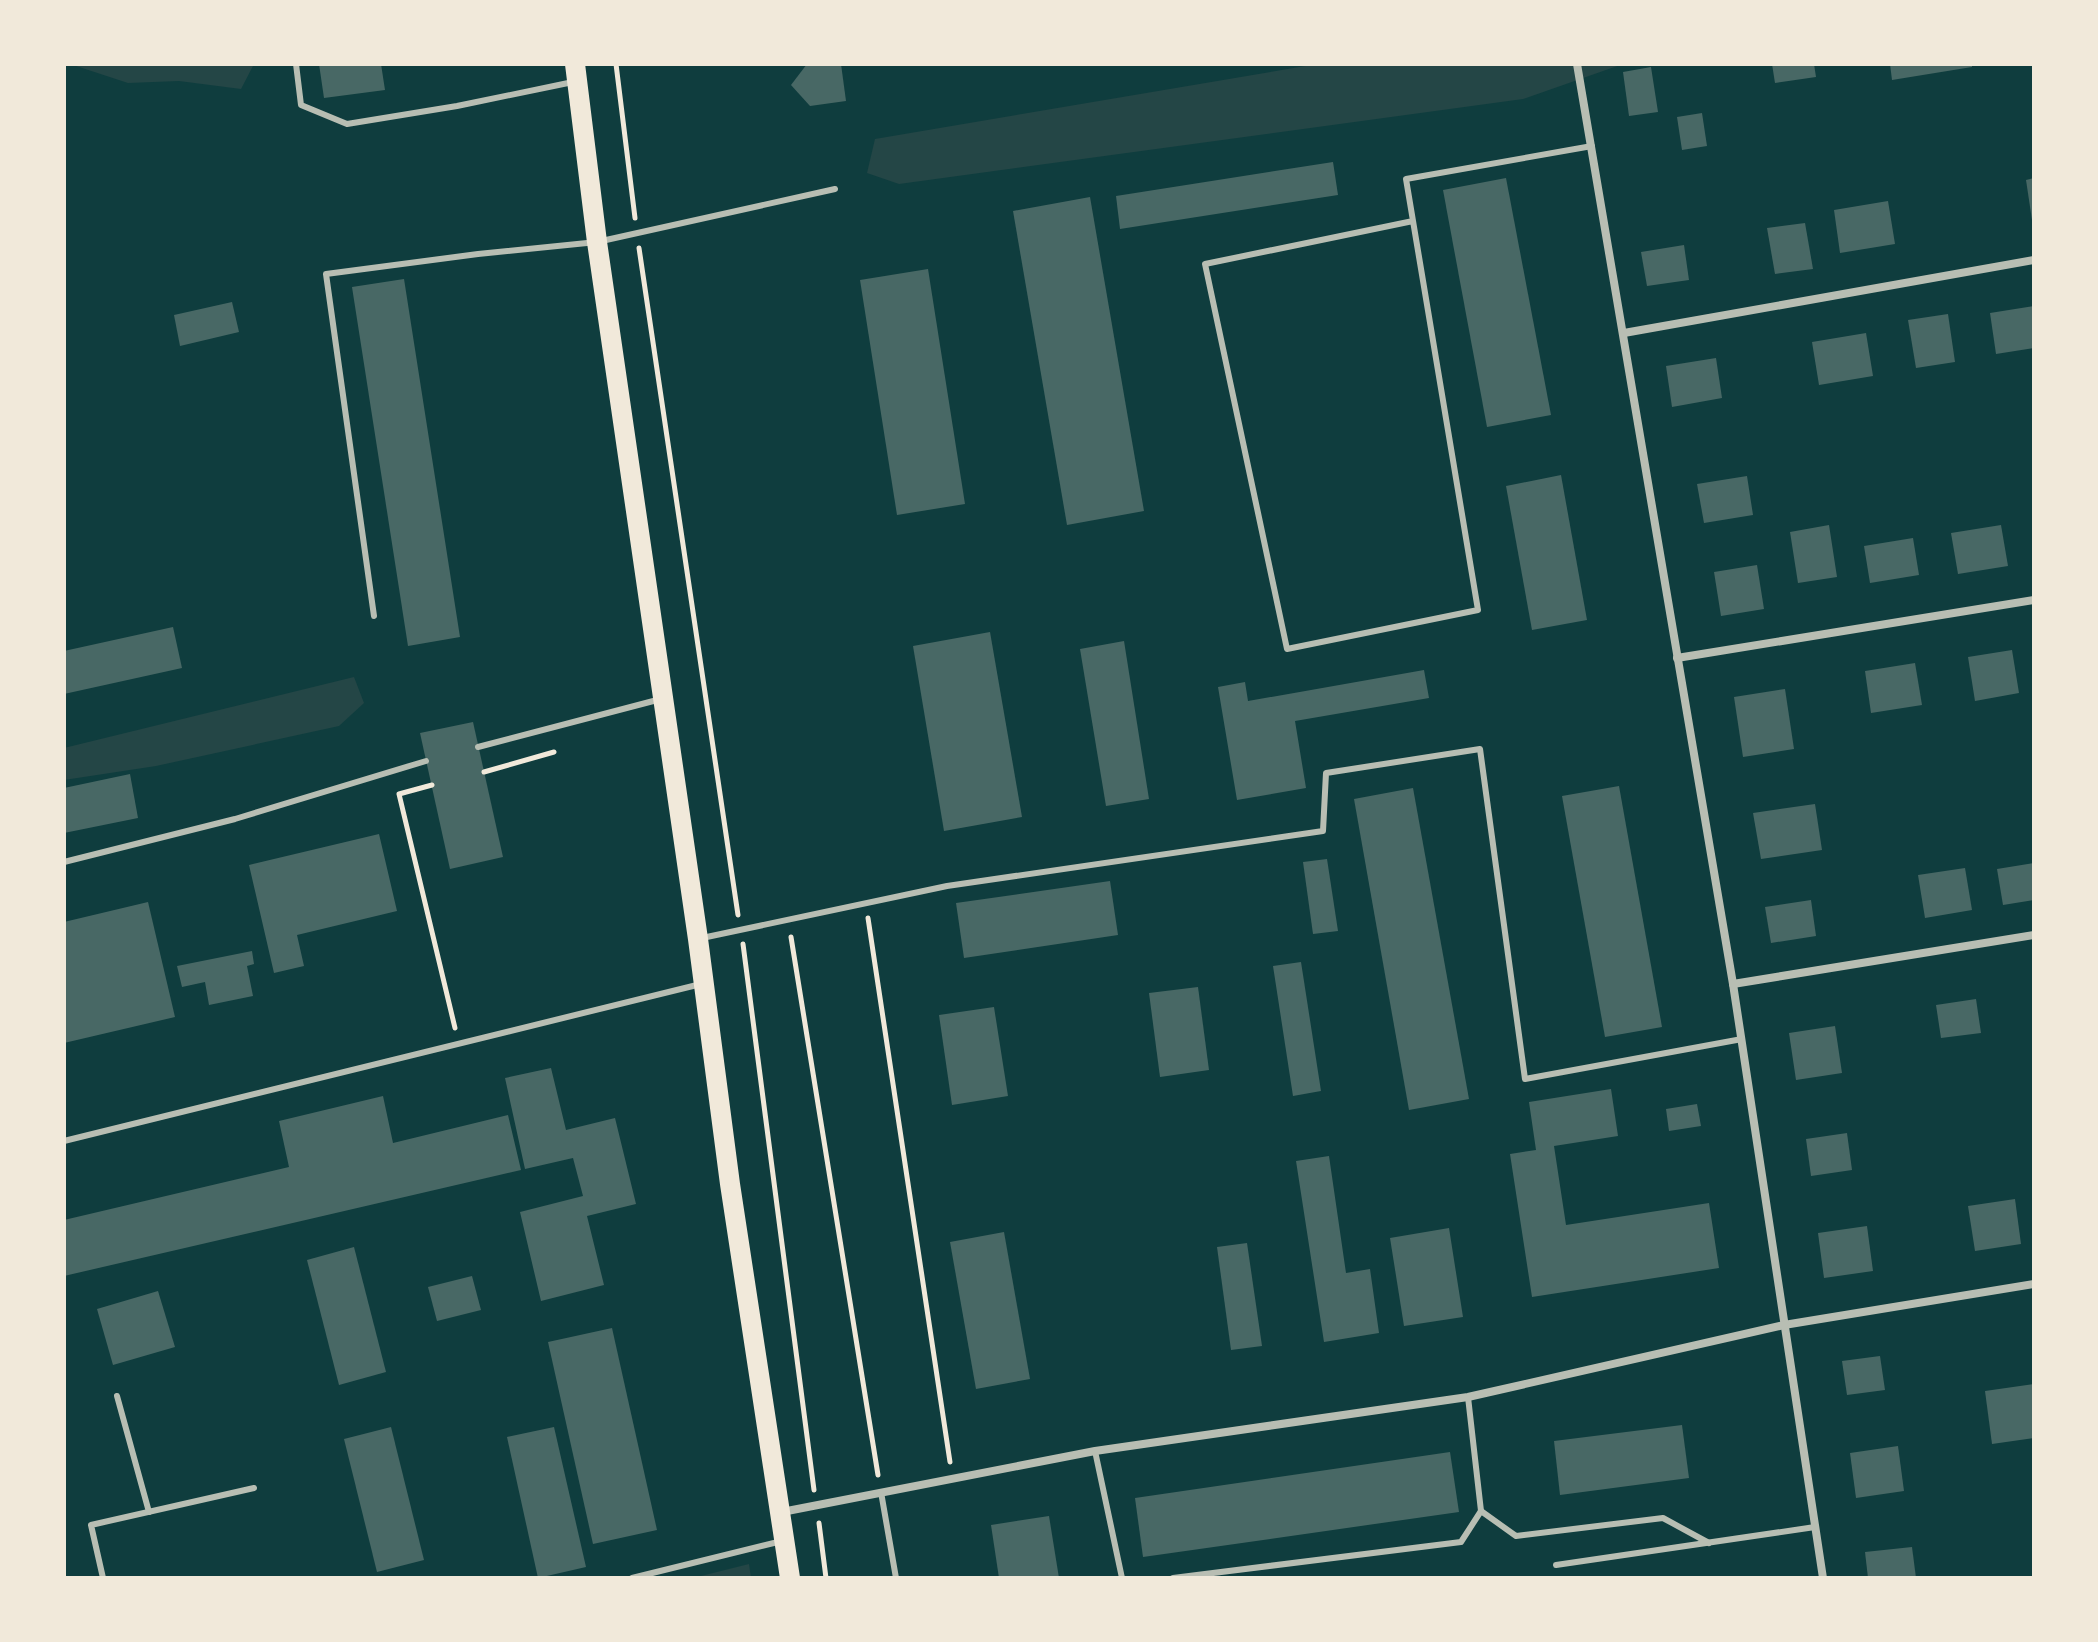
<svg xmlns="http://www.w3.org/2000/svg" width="2098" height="1642" font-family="Arial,sans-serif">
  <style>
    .green { fill: #244646 }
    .building { fill: #486865 }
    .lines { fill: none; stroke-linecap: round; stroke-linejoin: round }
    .path { stroke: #f1e9da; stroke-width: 5 }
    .service { stroke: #b8beb3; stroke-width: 6 }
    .minor { stroke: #b8beb3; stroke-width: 8 }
    .primary { stroke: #f1e9da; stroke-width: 20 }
  </style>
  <rect width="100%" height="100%" fill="#0f3d3e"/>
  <g class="green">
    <path d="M 70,64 L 254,64 L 241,89 L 179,81 L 128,83 Z"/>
    <path d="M 1317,64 L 1623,64 L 1523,99 L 899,184 L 867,173 L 875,139 Z"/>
    <path d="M 354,677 L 364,703 L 339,726 L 156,766 L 64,780 L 64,748 Z"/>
    <path d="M 749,1564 L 751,1578 L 693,1578 Z"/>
  </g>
  <g class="building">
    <path d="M 319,64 L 381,64 L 385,90 L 324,98 Z"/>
    <path d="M 807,64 L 841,64 L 846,101 L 810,106 L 791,85 Z"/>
    <path d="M 1772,64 L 1814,64 L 1816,77 L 1775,83 Z"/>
    <path d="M 1890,64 L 1972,64 L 1972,67 L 1892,80 Z"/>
    <path d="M 1651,67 L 1658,112 L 1629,116 L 1623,72 Z"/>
    <path d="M 1702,113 L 1707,146 L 1682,150 L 1677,117 Z"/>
    <path d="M 1333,162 L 1338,195 L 1120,229 L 1116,196 Z"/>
    <path d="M 1506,178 L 1551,415 L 1487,427 L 1443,190 Z"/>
    <path d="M 2034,178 L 2034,220 L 2032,220 L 2026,180 Z"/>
    <path d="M 1090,197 L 1144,511 L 1067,525 L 1013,211 Z"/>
    <path d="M 1888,201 L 1895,244 L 1840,253 L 1834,210 Z"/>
    <path d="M 1805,223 L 1813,269 L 1775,274 L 1767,228 Z"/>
    <path d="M 1684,245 L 1689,280 L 1647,286 L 1641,252 Z"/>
    <path d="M 928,269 L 965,504 L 897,515 L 860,280 Z"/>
    <path d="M 404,279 L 460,637 L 408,646 L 352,287 Z"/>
    <path d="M 232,302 L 239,332 L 180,346 L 174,315 Z"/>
    <path d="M 2034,306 L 2034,348 L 1996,354 L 1990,313 Z"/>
    <path d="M 1948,314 L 1955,362 L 1916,368 L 1908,320 Z"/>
    <path d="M 1866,333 L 1873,376 L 1819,385 L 1812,342 Z"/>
    <path d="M 1716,358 L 1722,398 L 1672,407 L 1666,366 Z"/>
    <path d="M 1561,475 L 1587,620 L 1532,630 L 1506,486 Z"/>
    <path d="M 1747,476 L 1753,515 L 1704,523 L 1697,484 Z"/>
    <path d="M 1829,525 L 1837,577 L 1798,583 L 1790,532 Z"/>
    <path d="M 2001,525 L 2008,566 L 1958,574 L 1951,533 Z"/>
    <path d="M 1913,538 L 1919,575 L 1870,583 L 1864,546 Z"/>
    <path d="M 1757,565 L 1764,609 L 1721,616 L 1714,572 Z"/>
    <path d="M 173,627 L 182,668 L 64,694 L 64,651 Z"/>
    <path d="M 990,632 L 1022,817 L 944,831 L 913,646 Z"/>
    <path d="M 1124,641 L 1149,799 L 1106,806 L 1080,649 Z"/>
    <path d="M 2012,650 L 2019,693 L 1975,701 L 1968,657 Z"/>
    <path d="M 1915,663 L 1922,705 L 1871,713 L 1865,671 Z"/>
    <path d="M 1424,670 L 1429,698 L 1295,721 L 1306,788 L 1237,800 L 1218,687 L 1245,682 L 1248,701 Z"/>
    <path d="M 1785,689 L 1794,749 L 1743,757 L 1734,697 Z"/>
    <path d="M 473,722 L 503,857 L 450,869 L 420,733 Z"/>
    <path d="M 130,774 L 138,818 L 64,833 L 64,788 Z"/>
    <path d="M 1619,786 L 1662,1027 L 1605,1037 L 1562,796 Z"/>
    <path d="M 1413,788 L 1469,1099 L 1409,1110 L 1354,799 Z"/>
    <path d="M 1815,804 L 1822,850 L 1761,859 L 1753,813 Z"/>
    <path d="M 379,834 L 397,911 L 297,935 L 304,966 L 274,973 L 249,865 Z"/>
    <path d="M 1327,859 L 1338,931 L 1313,934 L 1303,862 Z"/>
    <path d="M 2034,863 L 2034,900 L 2003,905 L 1997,869 Z"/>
    <path d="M 1965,868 L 1972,910 L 1925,918 L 1918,875 Z"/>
    <path d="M 1110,881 L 1118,935 L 964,958 L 956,903 Z"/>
    <path d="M 1811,900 L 1816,936 L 1771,943 L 1765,907 Z"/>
    <path d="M 148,902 L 175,1017 L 64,1043 L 64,922 Z"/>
    <path d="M 252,951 L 254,964 L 247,966 L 253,996 L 209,1005 L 205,982 L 182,987 L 177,966 Z"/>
    <path d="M 1301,962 L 1321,1091 L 1293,1096 L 1273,966 Z"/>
    <path d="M 1198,987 L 1209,1070 L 1160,1077 L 1149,993 Z"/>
    <path d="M 1976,999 L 1981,1033 L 1941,1038 L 1936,1005 Z"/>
    <path d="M 994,1007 L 1008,1096 L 952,1105 L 939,1015 Z"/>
    <path d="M 1835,1026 L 1842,1073 L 1796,1080 L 1789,1033 Z"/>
    <path d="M 551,1068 L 566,1130 L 615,1118 L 636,1204 L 587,1216 L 604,1285 L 541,1301 L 520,1212 L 583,1196 L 573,1158 L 525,1169 L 505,1078 Z"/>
    <path d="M 1611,1089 L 1618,1136 L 1554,1146 L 1566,1225 L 1709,1203 L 1719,1268 L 1532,1297 L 1510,1154 L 1536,1150 L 1529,1102 Z"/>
    <path d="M 383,1096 L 393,1143 L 508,1115 L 521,1170 L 64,1276 L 64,1220 L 289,1167 L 279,1121 Z"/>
    <path d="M 1697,1104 L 1701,1126 L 1669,1131 L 1666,1109 Z"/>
    <path d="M 1847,1133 L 1852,1170 L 1811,1176 L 1806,1139 Z"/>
    <path d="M 1329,1156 L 1346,1273 L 1370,1269 L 1379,1333 L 1324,1342 L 1296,1161 Z"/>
    <path d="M 2015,1199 L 2021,1244 L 1975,1251 L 1968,1206 Z"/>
    <path d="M 1867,1226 L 1873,1271 L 1824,1278 L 1818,1233 Z"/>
    <path d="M 1449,1228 L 1463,1317 L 1404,1326 L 1390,1238 Z"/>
    <path d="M 1004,1232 L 1030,1379 L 976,1389 L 950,1242 Z"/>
    <path d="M 1247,1243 L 1262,1346 L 1231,1350 L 1217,1247 Z"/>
    <path d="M 354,1247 L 386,1372 L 339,1385 L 307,1260 Z"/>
    <path d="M 472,1276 L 481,1310 L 437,1321 L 428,1287 Z"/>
    <path d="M 158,1291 L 175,1347 L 113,1365 L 97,1309 Z"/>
    <path d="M 612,1328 L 657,1530 L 593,1544 L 548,1342 Z"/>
    <path d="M 1880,1356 L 1885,1390 L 1847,1395 L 1842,1361 Z"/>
    <path d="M 2034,1384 L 2034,1438 L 1992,1444 L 1985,1391 Z"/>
    <path d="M 1682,1425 L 1689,1478 L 1560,1495 L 1554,1441 Z"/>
    <path d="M 391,1427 L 424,1560 L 377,1572 L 344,1439 Z"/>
    <path d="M 554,1427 L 586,1567 L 538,1578 L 507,1437 Z"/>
    <path d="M 1898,1446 L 1904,1491 L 1856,1498 L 1850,1453 Z"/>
    <path d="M 1450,1452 L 1459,1512 L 1143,1557 L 1135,1498 Z"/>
    <path d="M 1049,1516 L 1059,1578 L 999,1578 L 991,1525 Z"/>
    <path d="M 1912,1547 L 1916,1578 L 1868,1578 L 1865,1552 Z"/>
  </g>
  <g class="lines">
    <g class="path">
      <path d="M 616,64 L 635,218"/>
      <path d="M 639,248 L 738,915"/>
      <path d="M 484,772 L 554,752"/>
      <path d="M 432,785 L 399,794 L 455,1028"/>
      <path d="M 868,918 L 950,1462"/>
      <path d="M 791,937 L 878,1475"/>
      <path d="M 743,944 L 814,1490"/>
      <path d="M 819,1523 L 826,1578"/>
    </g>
    <g class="service">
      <path d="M 296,64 L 301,105 L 347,124 L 457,106 L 573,82"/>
      <path d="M 1413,221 L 1205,264 L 1287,649 L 1478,610 L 1406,179 L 1592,146"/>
      <path d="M 374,616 L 326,274 L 478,254 L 597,242 L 835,189"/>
      <path d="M 478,747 L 661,699"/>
      <path d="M 64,862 L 235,819 L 426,761"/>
      <path d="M 702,938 L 947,886 L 1323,831 L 1326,773 L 1480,749 L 1525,1079 L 1742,1039"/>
      <path d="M 64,1141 L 701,984"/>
      <path d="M 117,1396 L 149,1512"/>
      <path d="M 1095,1451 L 1122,1578"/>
      <path d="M 881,1492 L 896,1578"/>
      <path d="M 1481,1511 L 1516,1536 L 1663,1518 L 1709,1543"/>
      <path d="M 1556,1565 L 1815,1527"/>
      <path d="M 103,1578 L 91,1525 L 254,1488"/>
      <path d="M 632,1578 L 782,1541"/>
      <path d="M 1173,1578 L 1461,1542 L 1481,1511 L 1468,1397"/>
    </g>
    <g class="minor">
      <path d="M 1577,64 L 1733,984 L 1823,1578"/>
      <path d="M 1624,333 L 2034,260"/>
      <path d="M 1677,658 L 2034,600"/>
      <path d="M 1733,984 L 2034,935"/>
      <path d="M 782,1512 L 1095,1451 L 1468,1397 L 1784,1325 L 2034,1284"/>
    </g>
    <path class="primary" d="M 575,64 L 597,242 L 698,939 L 730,1184 L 790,1578"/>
  </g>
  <rect width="2098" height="1642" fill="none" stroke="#f1e9da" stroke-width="132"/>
</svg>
